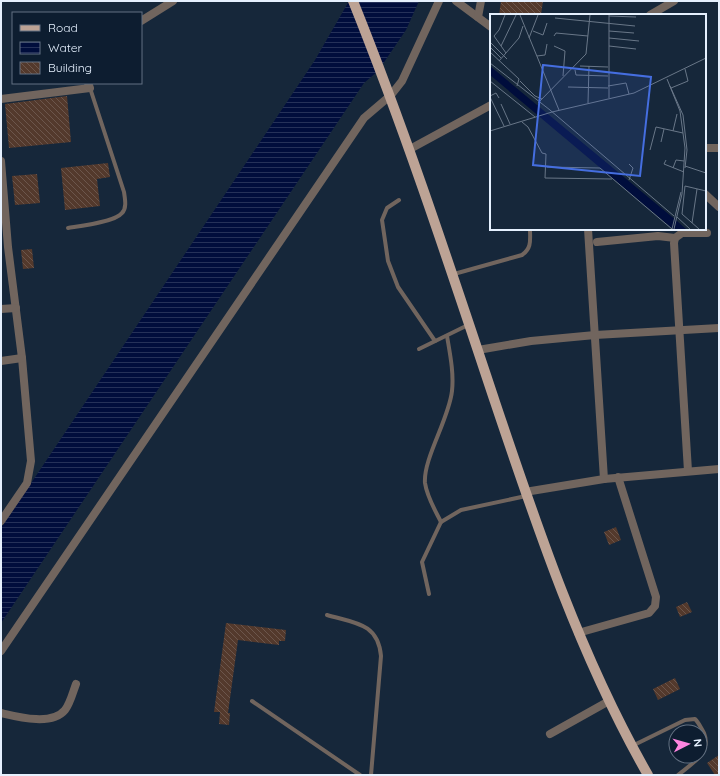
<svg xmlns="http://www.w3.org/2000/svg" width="720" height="776" font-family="Quicksand,sans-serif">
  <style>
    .water { fill: url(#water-rules) }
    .building { fill: url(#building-back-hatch) }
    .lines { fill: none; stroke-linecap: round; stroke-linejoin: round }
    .service { stroke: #71655e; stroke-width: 4 }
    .minor { stroke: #71655e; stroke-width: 8 }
    .primary { stroke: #bda395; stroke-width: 10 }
    .inset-road { fill: none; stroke: #697788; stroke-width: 1 }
    .view { fill: #456ee0; fill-opacity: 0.15; stroke: #456ee0; stroke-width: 2 }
    .inset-edge { fill: none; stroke: #e5f0fe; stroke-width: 2 }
  </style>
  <defs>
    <pattern id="water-rules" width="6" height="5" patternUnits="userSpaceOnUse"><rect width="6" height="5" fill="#000d3c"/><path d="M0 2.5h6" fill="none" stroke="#253159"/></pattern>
    <pattern id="building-back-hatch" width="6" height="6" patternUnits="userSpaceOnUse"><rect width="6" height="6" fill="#53392c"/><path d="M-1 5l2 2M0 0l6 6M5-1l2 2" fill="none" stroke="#6c564c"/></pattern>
  </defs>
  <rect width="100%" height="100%" fill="#16273a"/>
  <path class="water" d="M 349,1 L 419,1 L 406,30 L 378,71 L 364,83 L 1,623 L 1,528 L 315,60 Z"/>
  <g class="building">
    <path d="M 501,1 L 543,1 L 541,15 L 499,15 Z"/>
    <path d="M 67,96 L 71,142 L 9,148 L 5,104 Z"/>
    <path d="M 108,163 L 110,177 L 97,179 L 100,206 L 65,210 L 61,168 Z"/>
    <path d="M 37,174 L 40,203 L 15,205 L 12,176 Z"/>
    <path d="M 32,249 L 34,268 L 23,269 L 21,250 Z"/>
    <path d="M 616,527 L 621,540 L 609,545 L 604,532 Z"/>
    <path d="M 687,602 L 692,612 L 680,617 L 676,607 Z"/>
    <path d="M 226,623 L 286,630 L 285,641 L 279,641 L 279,645 L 238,640 L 228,713 L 230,713 L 229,725 L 219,724 L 220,712 L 214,712 Z"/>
    <path d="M 675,678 L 680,689 L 658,700 L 653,689 Z"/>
    <path d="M 719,755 L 719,775 L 715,775 L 707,763 Z"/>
  </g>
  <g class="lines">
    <g class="service">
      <path d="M 399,200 L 387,208 L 382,220 L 388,261 L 398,287 L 435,341"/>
      <path d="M 68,228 C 80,226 115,222 122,213 C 127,208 125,199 124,192 L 90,88"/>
      <path d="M 454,274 L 522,255 C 532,248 530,240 530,229"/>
      <path d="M 419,349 L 468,325"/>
      <path d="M 441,522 C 435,510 427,497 425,483 C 423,459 449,419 452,391 C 454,373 450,354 447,336"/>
      <path d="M 429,594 L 422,562 L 441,522 L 461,510 L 526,496"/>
      <path d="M 327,615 C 355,623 378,623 381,656 L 371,775"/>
      <path d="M 252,701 L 360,775"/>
      <path d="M 632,746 L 685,720 L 695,719 C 699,723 701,728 704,733 C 712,753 691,764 678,775"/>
    </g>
    <g class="minor">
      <path d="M 456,1 L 491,27"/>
      <path d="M 650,15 L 674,1"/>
      <path d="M 478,17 L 481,1"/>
      <path d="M 141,21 L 173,1"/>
      <path d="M 1,99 L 90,88 L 88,83"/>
      <path d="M 705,148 L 719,148"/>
      <path d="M 410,149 L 491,105"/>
      <path d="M 1,161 L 8,247 L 22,358 L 31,461 L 27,483 L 1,521"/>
      <path d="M 705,194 L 719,207"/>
      <path d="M 588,229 L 604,479"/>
      <path d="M 597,242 L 658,236 L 675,238"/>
      <path d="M 1,309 L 16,308"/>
      <path d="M 478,350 L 531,341 L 595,335 L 719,328"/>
      <path d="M 1,361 L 22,358"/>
      <path d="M 688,471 L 674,243 L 675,238 L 682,233 L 707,233"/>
      <path d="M 525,492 L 604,479 L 719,469"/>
      <path d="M 578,633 L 649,613 L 655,606 L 656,597 L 618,477"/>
      <path d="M 1,651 L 364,118 L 391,95 L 402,81 L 439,1"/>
      <path d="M 1,713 C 18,717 52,726 65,710 C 70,704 73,692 76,684"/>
      <path d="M 550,734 L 609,701"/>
    </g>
    <path class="primary" d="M 353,1 C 406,133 450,267 495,402 C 538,530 581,658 648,775"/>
  </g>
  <g transform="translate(490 14)">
    <rect width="216" height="216" fill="#16273a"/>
    <path d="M 0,52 L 187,207 L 196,215 L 183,215 L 0,61 Z" fill="#000d3c"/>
    <path class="inset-road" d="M 15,1 L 9,16 L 4,22 L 16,39M 30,1 L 69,96M 119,2 L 146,3M 65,4 L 145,12M 43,17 L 53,21 L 57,9M 119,17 L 144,19M 64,22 L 66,19 L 98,22M 39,24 L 48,1M 119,24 L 149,27M 0,28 L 17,45M 11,32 L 26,1M 64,32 L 75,37 L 73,62M 119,32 L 146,35M 0,33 L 11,44M 0,38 L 29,65 L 27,72M 47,42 L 55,41 L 57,30M 9,47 L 29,24 L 33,12M 0,49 L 60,96 L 184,202M 90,52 L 118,53M 85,56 L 86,61 L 118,62M 177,65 L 190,97 L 195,134 L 192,180 L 184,215M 0,67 L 45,103M 30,67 L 45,82 L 52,85M 118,72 L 136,69 L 139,80M 180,72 L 193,101 L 197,136 L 195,154M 78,73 L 118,74M 181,74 L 198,67 L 195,55M 0,82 L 6,79 L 9,84M 0,83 L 14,112M 119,84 L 119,1M 48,89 L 96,40 L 100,1M 98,89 L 99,52M 11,90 L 20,110M 32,108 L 38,113 L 52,139 L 56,140 L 55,164 L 122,165M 0,117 L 62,98 L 144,79 L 216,44M 183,117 L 187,100M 171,128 L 174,115M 160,136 L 166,113 L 193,119M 176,146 L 174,150 L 194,158M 139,150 L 143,154 L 139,166M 195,152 L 216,159M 57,153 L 110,154 L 182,215M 183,154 L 186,146 L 194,147M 195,172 L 192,200 L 209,215M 195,172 L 216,177M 187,203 L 200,215M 202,209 L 207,175M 182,215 L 191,178"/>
    <path class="view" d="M 53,51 L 161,63 L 150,162 L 43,151 Z"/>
    <rect width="216" height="216" class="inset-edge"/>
  </g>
  <rect width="720" height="776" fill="none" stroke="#e5f0fe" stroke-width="4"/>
  <rect x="12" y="12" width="130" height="72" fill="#0d1d30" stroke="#637182"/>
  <rect x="20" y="25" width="20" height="6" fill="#bda395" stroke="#637182"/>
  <text x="48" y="32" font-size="12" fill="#e5f0fe">Road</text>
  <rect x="20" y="42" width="20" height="12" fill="url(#water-rules)" stroke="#637182"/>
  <text x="48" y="52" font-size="12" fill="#e5f0fe">Water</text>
  <rect x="20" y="62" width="20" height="12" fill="url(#building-back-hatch)" stroke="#637182"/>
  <text x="48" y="72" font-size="12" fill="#e5f0fe">Building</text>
  <g transform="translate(688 744) rotate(84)"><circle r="19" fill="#0d1d30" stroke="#637182"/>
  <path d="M0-3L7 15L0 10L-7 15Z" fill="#fe85e0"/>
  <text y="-6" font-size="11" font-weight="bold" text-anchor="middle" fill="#e5f0fe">N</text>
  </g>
</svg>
